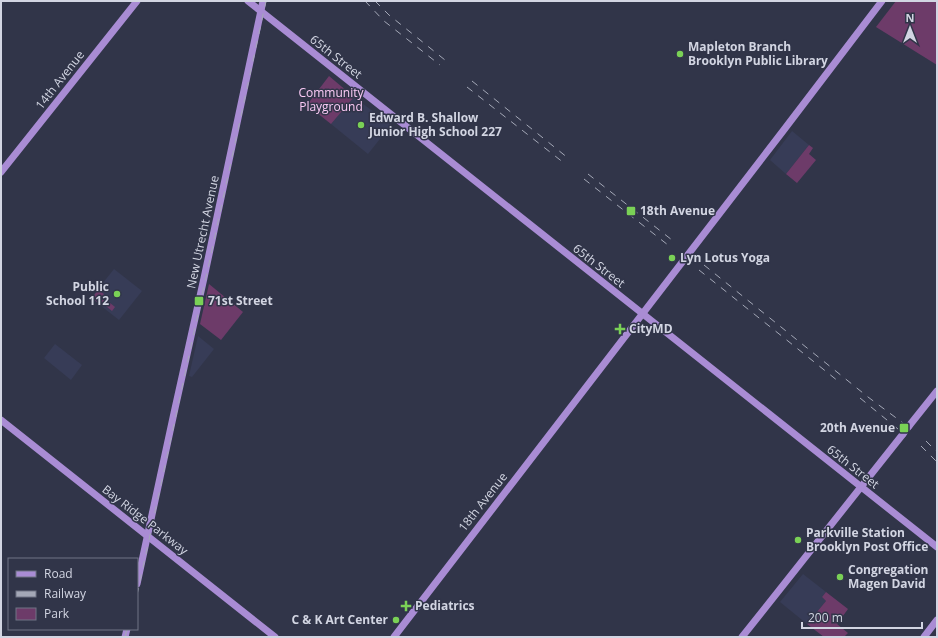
<svg xmlns="http://www.w3.org/2000/svg" width="938" height="638" font-family="'Open Sans',sans-serif">
  <style>
    .built { fill: #373c57 }
    .green { fill: #6d3b69 }
    .lines { fill: none; stroke-linecap: round; stroke-linejoin: round }
    .secondary { stroke: #a98cd4; stroke-width: 7 }
    .rail { stroke: #a4a8b7; stroke-width: 1; stroke-dasharray: 7 7; stroke-linecap: butt }
    .secondary-bridge { stroke: #a98cd4; stroke-width: 7 }
    .poi-dot { fill: #7ad156; stroke: #313549; stroke-width: 1.5 }
    .labels { text-anchor: middle; stroke-width: 3; stroke-linejoin: round; paint-order: stroke }
    .poi-label { font-size: 12px; font-weight: bold; fill: #d2d5e2; stroke: #313549; text-anchor: start }
    .street-label { font-size: 12px; fill: #d2d5e2; stroke: #313549 }
    .park-label { font-size: 12px; fill: #fbcbf6; stroke: #313549 }
  </style>
  <rect width="100%" height="100%" fill="#313549"/>
  <g class="built">
    <path d="M 354,97 L 391,125 L 368,154 L 331,124 Z"/>
    <path d="M 792,131 L 809,145 L 786,174 L 770,160 Z"/>
    <path d="M 114,269 L 142,291 L 119,320 L 91,298 Z"/>
    <path d="M 198,336 L 214,349 L 192,377 L 189,376 Z"/>
    <path d="M 55,344 L 82,365 L 71,380 L 44,358 Z"/>
    <path d="M 803,574 L 826,592 L 822,597 L 826,601 L 807,624 L 780,602 Z"/>
  </g>
  <g class="green">
    <path d="M 896,1 L 937,1 L 937,65 L 876,27 Z"/>
    <path d="M 329,76 L 354,97 L 331,124 L 307,105 Z"/>
    <path d="M 809,145 L 813,148 L 809,154 L 816,160 L 797,183 L 786,174 Z"/>
    <path d="M 209,284 L 243,312 L 221,340 L 200,324 Z"/>
    <path d="M 98,290 L 104,294 L 97,302 L 92,298 Z"/>
    <path d="M 104,298 L 115,307 L 112,311 L 101,302 Z"/>
    <path d="M 826,592 L 848,609 L 837,624 L 848,633 L 844,637 L 824,637 L 807,624 L 826,601 L 822,597 Z"/>
  </g>
  <g class="lines">
    <g class="secondary">
      <path d="M 248,1 L 937,547"/>
      <path d="M 1,172 L 137,1"/>
      <path d="M 1,420 L 275,637"/>
      <path d="M 909,426 L 937,391"/>
      <path d="M 137,584 L 174,413 L 204,278 L 263,1"/>
      <path d="M 125,637 L 127,629"/>
      <path d="M 394,637 L 783,131 L 882,1"/>
      <path d="M 742,637 L 903,434"/>
      <path d="M 924,637 L 937,620"/>
    </g>
    <g class="rail">
      <path d="M 365,1 L 384,21 L 440,65"/>
      <path d="M 375,1 L 389,15 L 445,60"/>
      <path d="M 472,81 L 568,158"/>
      <path d="M 467,87 L 564,163"/>
      <path d="M 588,174 L 672,240"/>
      <path d="M 584,179 L 668,245"/>
      <path d="M 704,265 L 868,397 L 903,423"/>
      <path d="M 699,270 L 838,381"/>
      <path d="M 860,398 L 898,429"/>
      <path d="M 926,441 L 937,452"/>
      <path d="M 921,446 L 937,462"/>
      <path d="M 137,595 L 266,1"/>
      <path d="M 125,637 L 127,629"/>
    </g>
    <path class="secondary-bridge" d="M 903,434 L 909,426"/>
  </g>
  <g class="poi-dot">
    <circle cx="680" cy="54" r="4"/>
    <circle cx="361" cy="125" r="4"/>
    <rect x="626" y="206" width="10" height="10" rx="2"/>
    <circle cx="672" cy="258" r="4"/>
    <circle cx="117" cy="294" r="4"/>
    <rect x="194" y="296" width="10" height="10" rx="2"/>
    <path d="M618 323h4v4h4v4h-4v4h-4v-4h-4v-4h4z"/>
    <rect x="899" y="423" width="10" height="10" rx="2"/>
    <circle cx="798" cy="540" r="4"/>
    <circle cx="840" cy="577" r="4"/>
    <path d="M404 600h4v4h4v4h-4v4h-4v-4h-4v-4h4z"/>
    <circle cx="396" cy="620" r="4"/>
  </g>
  <g class="labels">
    <g class="poi-label">
      <text x="688" y="51">Mapleton Branch<tspan x="688" dy="14">Brooklyn Public Library</tspan></text>
      <text x="369" y="122">Edward B. Shallow<tspan x="369" dy="14">Junior High School 227</tspan></text>
      <text x="640" y="215">18th Avenue</text>
      <text x="680" y="262">Lyn Lotus Yoga</text>
      <text x="109" y="291" text-anchor="end">Public<tspan x="109" dy="14">School 112</tspan></text>
      <text x="208" y="305">71st Street</text>
      <text x="629" y="333">CityMD</text>
      <text x="895" y="432" text-anchor="end">20th Avenue</text>
      <text x="806" y="537">Parkville Station<tspan x="806" dy="14">Brooklyn Post Office</tspan></text>
      <text x="848" y="574">Congregation<tspan x="848" dy="14">Magen David</tspan></text>
      <text x="415" y="610">Pediatrics</text>
      <text x="388" y="624" text-anchor="end">C &amp; K Art Center</text>
    </g>
    <g class="street-label">
      <text transform="translate(336 57) rotate(38)" y="4">65th Street</text>
      <text transform="translate(60 80) rotate(-52)" y="4">14th Avenue</text>
      <text transform="translate(203 232) rotate(-78)" y="4">New Utrecht Avenue</text>
      <text transform="translate(599 266) rotate(38)" y="4">65th Street</text>
      <text transform="translate(853 467) rotate(38)" y="4">65th Street</text>
      <text transform="translate(483 502) rotate(-52)" y="4">18th Avenue</text>
      <text transform="translate(145 520) rotate(38)" y="4">Bay Ridge Parkway</text>
    </g>
    <g class="park-label">
      <text x="331" y="97">Community<tspan x="331" dy="14">Playground</tspan></text>
    </g>
  </g>
  <rect width="938" height="638" fill="none" stroke="#d2d5e2" stroke-width="4"/>
  <rect x="8" y="558" width="130" height="72" fill="#313549" stroke="#717586"/>
  <rect x="16" y="571" width="20" height="6" fill="#a98cd4" stroke="#717586"/>
  <text x="44" y="578" font-size="12" fill="#d2d5e2">Road</text>
  <rect x="16" y="591" width="20" height="6" fill="#a4a8b7" stroke="#717586"/>
  <text x="44" y="598" font-size="12" fill="#d2d5e2">Railway</text>
  <rect x="16" y="608" width="20" height="12" fill="#6d3b69" stroke="#717586"/>
  <text x="44" y="618" font-size="12" fill="#d2d5e2">Park</text>
  <g transform="translate(910 28)" stroke="#313549" stroke-width="3" paint-order="stroke">
  <path d="M0-3L7 15L0 10L-7 15Z" fill="#d2d5e2"/>
  <text y="-6" font-size="11" font-weight="bold" text-anchor="middle" fill="#d2d5e2">N</text>
  </g>
  <path d="M802 622v6h120v-6" fill="none" stroke="#d2d5e2" stroke-width="2"/>
  <text x="808" y="622" font-size="12" fill="#d2d5e2" stroke="#313549" stroke-width="3" paint-order="stroke">200 m</text>
</svg>
